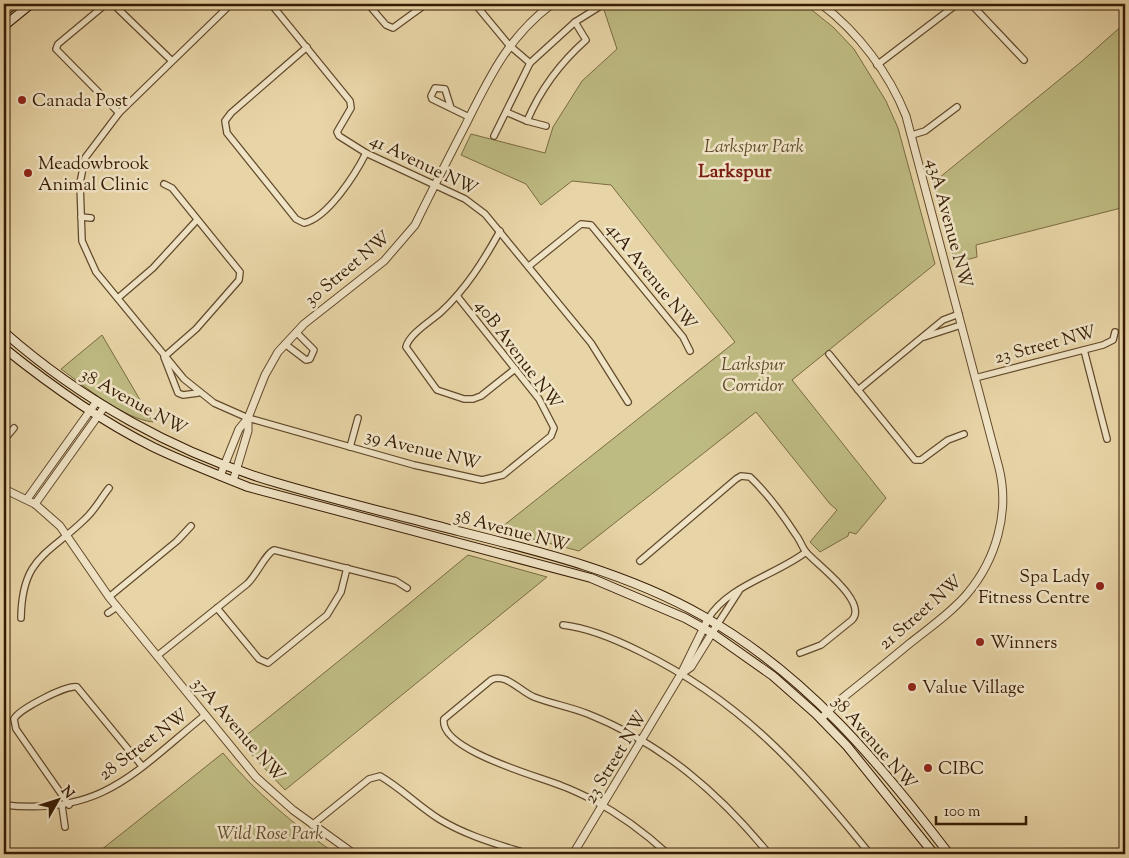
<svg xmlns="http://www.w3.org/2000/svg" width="1129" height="858" font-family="'Sorts Mill Goudy',serif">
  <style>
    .green { fill: #bebb82; stroke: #7a6b42 }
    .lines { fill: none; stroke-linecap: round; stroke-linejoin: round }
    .minor-casing { stroke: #624a2c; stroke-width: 8 }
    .tertiary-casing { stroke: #624a2c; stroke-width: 9 }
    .secondary-casing { stroke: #361b03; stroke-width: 10 }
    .minor { stroke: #f0e4c6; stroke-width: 5.5 }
    .tertiary { stroke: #f0e4c6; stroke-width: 7 }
    .secondary { stroke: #f0e4c6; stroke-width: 8 }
    .poi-dot { fill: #8f2418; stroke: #f0e4c6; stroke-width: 2 }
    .labels { text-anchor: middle; stroke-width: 5; stroke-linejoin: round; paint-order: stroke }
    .poi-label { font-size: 18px; fill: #361b03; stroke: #f0e4c6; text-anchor: start }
    .park-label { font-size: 18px; font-style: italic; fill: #5f4b29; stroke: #f0e4c6 }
    .street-label { font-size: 18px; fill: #361b03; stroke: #f0e4c6 }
    .neighbourhood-label { font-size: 19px; font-weight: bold; fill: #7a1f14; stroke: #f0e4c6 }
  </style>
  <rect width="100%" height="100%" fill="#e8d5a7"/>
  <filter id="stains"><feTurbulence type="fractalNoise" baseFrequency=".004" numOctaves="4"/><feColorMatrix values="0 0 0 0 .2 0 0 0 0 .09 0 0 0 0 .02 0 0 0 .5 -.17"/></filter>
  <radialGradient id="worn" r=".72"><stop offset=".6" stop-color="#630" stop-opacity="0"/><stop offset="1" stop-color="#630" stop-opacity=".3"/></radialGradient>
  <g class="green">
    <path d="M 602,4 L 802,4 L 808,7 L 833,27 L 854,49 L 886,101 L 898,128 L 935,264 L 792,380 L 886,498 L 856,534 L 849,532 L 848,536 L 820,552 L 810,542 L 837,510 L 830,504 L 756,412 L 579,551 L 498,530 L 735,342 L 611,185 L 572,181 L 541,205 L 526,184 L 461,155 L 471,134 L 545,153 L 553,127 L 582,81 L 617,49 Z"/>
    <path d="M 1125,23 L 1125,207 L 976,245 L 977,257 L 955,263 L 934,182 L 1081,62 Z"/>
    <path d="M 102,335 L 153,422 C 124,419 84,386 61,369 Z"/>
    <path d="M 468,555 L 547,577 L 285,790 L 239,741 C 316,680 392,618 468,555 Z"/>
    <path d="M 223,753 C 255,792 294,825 336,854 L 96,854 Z"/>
  </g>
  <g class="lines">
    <defs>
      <g id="minor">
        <path d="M 106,4 L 58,44 L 56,49 L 119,113"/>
        <path d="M 113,4 L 171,60"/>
        <path d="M 218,4 L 223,9"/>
        <path d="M 231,4 L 119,113 L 85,158 L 80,183 L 82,241 L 96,272 L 184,379 L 214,403 L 248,418 L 414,465 L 482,480 L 503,475 L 551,436 L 554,428 L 539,399 L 457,296"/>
        <path d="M 271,4 L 350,101 L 351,108 L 337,132 L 339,136 L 366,153 L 465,199 L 485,214 L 591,343 L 628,402"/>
        <path d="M 368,4 L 386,25 L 393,28 L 426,4"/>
        <path d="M 475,4 L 509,45 L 530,63"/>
        <path d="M 971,4 L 1024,60"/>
        <path d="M 575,22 L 599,7"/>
        <path d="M 307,47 L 231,113 L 225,121 L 227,133 L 296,219 L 304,223 C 328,218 356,173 366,153"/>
        <path d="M 877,65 L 957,4"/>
        <path d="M 451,108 L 445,89 L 435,88 L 431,96 L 432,99 L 469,117"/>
        <path d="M 527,121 L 546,126"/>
        <path d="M 912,135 L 925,131 L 957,107"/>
        <path d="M 494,136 L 530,63 L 575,22 L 586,40 C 560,63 541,88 527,121 L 506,112"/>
        <path d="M 164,184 L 172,188 L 240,272 L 239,280 L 196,329 L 164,357 L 178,393 L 183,395 L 198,393"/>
        <path d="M 81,217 L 91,218"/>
        <path d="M 500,231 C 484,260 466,289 441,312 C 431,321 409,334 406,347 L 437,390 L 464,399 L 473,399 L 481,396 L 515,369"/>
        <path d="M 529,266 L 581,224 L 591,225 L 683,337 L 690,351"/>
        <path d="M 118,298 L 153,268 L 197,220"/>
        <path d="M 924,337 L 961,325"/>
        <path d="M 285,344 L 306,360 L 310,359 L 314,350 L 296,332"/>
        <path d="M 1084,350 L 1107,439"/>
        <path d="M 829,354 L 915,460 L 921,460 L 948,440 L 964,434"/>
        <path d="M 975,378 L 1103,345 L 1113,340 L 1115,332"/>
        <path d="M 858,390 L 943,320 L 959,314"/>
        <path d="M 4,440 L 14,428"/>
        <path d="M 350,447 L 358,418"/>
        <path d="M 640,561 L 736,479 L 741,476 L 750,477 C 767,493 783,515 796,535 C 800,540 802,547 806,552 C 816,564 869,602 852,620 L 821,645 L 800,653"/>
        <path d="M 109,597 L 177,541 L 191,526"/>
        <path d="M 217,608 L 259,659 L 268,663 L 327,615 L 341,592 L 347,568"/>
        <path d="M 108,613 L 117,607"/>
        <path d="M 21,618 C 22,557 48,555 85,519 C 95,510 101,498 109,488"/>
        <path d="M 708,619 C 727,586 776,575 806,552"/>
        <path d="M 563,625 C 590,628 617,640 641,652 C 741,701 802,769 870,854"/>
        <path d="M 717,625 L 739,591"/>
        <path d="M 157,656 L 247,584 C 257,575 265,554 274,550 L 396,581 L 407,588"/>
        <path d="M 4,805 C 102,816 135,772 205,715"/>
        <path d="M 69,805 L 16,729 L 14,719 C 19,709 66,685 77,687 L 142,766"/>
        <path d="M 62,806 L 65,827"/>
        <path d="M 312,825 L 369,779 L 380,776 C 401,788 418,806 439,819 C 467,836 497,844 528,854"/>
        <path d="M 668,854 C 645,833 621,815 593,800 C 583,795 573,790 562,786 C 541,777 438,750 444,719 L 491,680 C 505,672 521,692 534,697 C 552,704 571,707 588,714 C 663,744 719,793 769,854"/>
      </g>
      <g id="tertiary">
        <path d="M 220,476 L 239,429 L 248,418 L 265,375 L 278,352 L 304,324 L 384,261 L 415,225 C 431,192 448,159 465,126 C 489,78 508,37 552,4"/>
        <path d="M 233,481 L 248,431 L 248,419"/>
        <path d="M 4,489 L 35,504 L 60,526 L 109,597 L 256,777 L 293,810 L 354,854"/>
        <path d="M 27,499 L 97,401"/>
        <path d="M 35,504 L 105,406"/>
        <path d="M 681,674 L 691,667 L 717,625"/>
        <path d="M 821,719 L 835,704 C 860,684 885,664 909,644 C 929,628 951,613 967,594 C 996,560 1010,512 999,468 L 906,116 C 889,73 858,32 821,4"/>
        <path d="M 573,854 L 681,674 L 708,619"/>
      </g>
      <g id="secondary">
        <path d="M 4,12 L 14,4"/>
        <path d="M 4,26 L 31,4"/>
        <path d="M 4,332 C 81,400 176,453 274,482 C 331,499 389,513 446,528 C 534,550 624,571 703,616 C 805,674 879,762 949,854"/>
        <path d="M 4,348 C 50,385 99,420 153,447 C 184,462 216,474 248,487 L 591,578 L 685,618 L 712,633 L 773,676 L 816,714 L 847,746 L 934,854"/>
      </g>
    </defs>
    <use href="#minor" class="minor-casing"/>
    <use href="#tertiary" class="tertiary-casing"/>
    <use href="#secondary" class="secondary-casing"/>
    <use href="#minor" class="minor"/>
    <use href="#tertiary" class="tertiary"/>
    <use href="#secondary" class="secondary"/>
  </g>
  <g class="poi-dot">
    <circle cx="22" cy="100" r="5"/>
    <circle cx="28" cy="173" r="5"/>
    <circle cx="1100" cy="586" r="5"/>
    <circle cx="980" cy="642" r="5"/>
    <circle cx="912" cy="687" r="5"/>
    <circle cx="928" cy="768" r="5"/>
  </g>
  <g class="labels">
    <g class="poi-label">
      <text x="32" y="106">Canada Post</text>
      <text x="38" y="169">Meadowbrook<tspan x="38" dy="21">Animal Clinic</tspan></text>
      <text x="1090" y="582" text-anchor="end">Spa Lady<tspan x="1090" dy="21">Fitness Centre</tspan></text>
      <text x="990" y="648">Winners</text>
      <text x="922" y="693">Value Village</text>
      <text x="938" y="774">CIBC</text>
    </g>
    <g class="park-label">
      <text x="754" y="152">Larkspur Park</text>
      <text x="753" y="370">Larkspur<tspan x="753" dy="21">Corridor</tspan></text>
      <text x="270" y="839">Wild Rose Park</text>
    </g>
    <g class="street-label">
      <text transform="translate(424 164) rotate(26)" y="6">41 Avenue NW</text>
      <text transform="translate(950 223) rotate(75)" y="6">43A Avenue NW</text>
      <text transform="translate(347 268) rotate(-40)" y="6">30 Street NW</text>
      <text transform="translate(652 276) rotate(51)" y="6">41A Avenue NW</text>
      <text transform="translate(1045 344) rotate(-15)" y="6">23 Street NW</text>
      <text transform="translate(519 354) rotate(53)" y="6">40B Avenue NW</text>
      <text transform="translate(134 401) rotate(29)" y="6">38 Avenue NW</text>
      <text transform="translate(423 449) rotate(14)" y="6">39 Avenue NW</text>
      <text transform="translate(512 530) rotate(15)" y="6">38 Avenue NW</text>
      <text transform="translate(920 612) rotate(-41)" y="6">21 Street NW</text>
      <text transform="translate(239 729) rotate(49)" y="6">37A Avenue NW</text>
      <text transform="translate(875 742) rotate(49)" y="6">38 Avenue NW</text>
      <text transform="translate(143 744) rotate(-37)" y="6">28 Street NW</text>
      <text transform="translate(615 757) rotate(-59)" y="6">23 Street NW</text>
    </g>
    <g class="neighbourhood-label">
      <text x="735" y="177">Larkspur</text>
    </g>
  </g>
  <rect width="1129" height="858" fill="none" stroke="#e8d5a7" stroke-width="20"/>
  <rect x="5" y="5" width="1119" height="848" fill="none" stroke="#361b03" stroke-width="2.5"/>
  <rect x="10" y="10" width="1109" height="838" fill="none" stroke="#361b03"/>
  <g transform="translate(58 800) rotate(51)" stroke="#f0e4c6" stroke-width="4" paint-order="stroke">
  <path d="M0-4L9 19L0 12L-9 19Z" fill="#361b03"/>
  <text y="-8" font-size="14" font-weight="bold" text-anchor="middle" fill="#361b03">N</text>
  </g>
  <path d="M936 816v8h90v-8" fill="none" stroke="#361b03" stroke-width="2.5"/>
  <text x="944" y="816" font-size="15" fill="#361b03" stroke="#f0e4c6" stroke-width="4" paint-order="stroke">100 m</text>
  <rect width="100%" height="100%" filter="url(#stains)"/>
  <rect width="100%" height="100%" fill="url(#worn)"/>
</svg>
